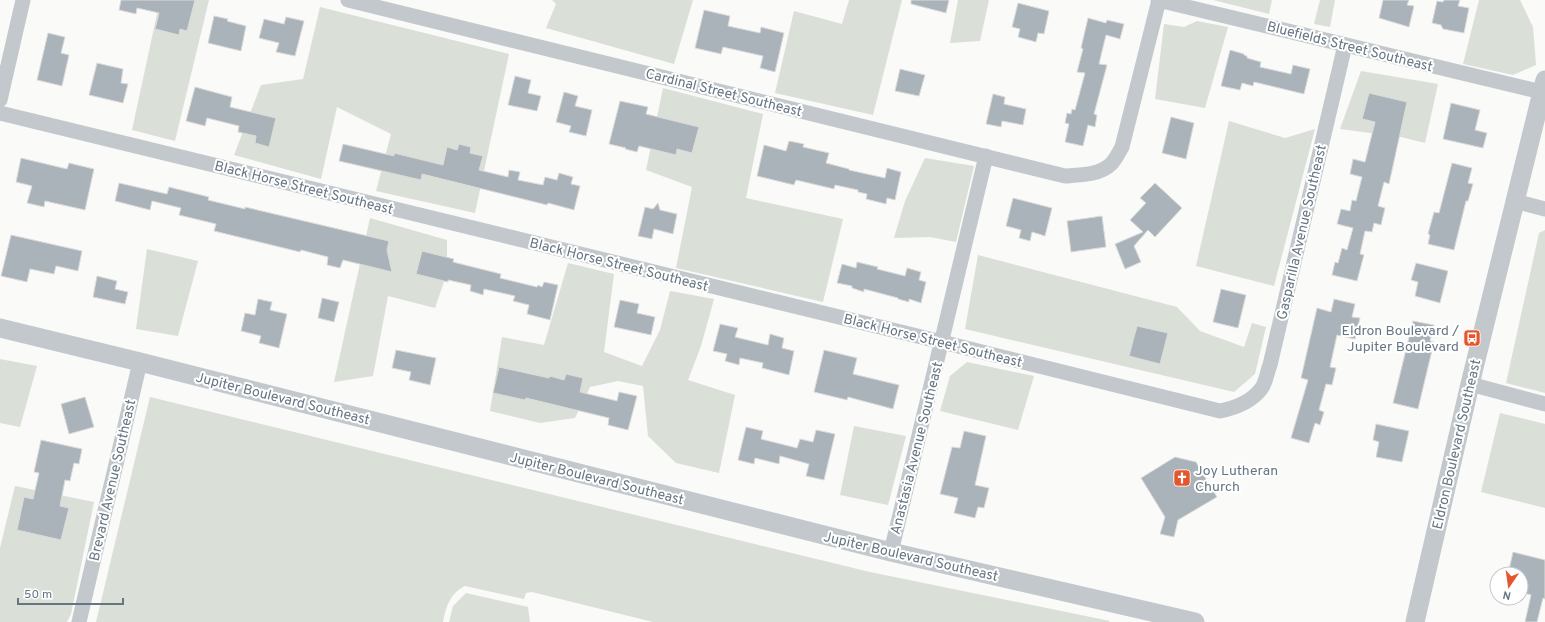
<svg xmlns="http://www.w3.org/2000/svg" width="1545" height="622" font-family="Overpass,sans-serif">
  <style>
    .green { fill: #dadfd7 }
    .building { fill: #aab3b9; stroke: #dcdcda }
    .lines { fill: none; stroke-linecap: round; stroke-linejoin: round }
    .minor { stroke: #c3c8cc; stroke-width: 15 }
    .tertiary { stroke: #c3c8cc; stroke-width: 19 }
    .labels { text-anchor: middle; stroke-width: 4; stroke-linejoin: round; paint-order: stroke }
    .street-label { font-size: 14px; fill: #657683; stroke: #fff }
    .poi-label { font-size: 14px; fill: #657683; stroke: #fff; text-anchor: end }
  </style>
  <rect width="100%" height="100%" fill="#fafaf8"/>
  <g class="green">
    <path d="M 160,0 L 209,0 L 175,141 L 132,130 Z"/>
    <path d="M 552,0 L 693,0 L 674,64 L 546,28 L 556,4 Z"/>
    <path d="M 849,0 L 902,0 L 873,115 L 775,93 L 794,11 L 842,24 Z"/>
    <path d="M 958,0 L 989,0 L 980,41 L 950,43 Z"/>
    <path d="M 1213,0 L 1272,0 L 1269,14 Z"/>
    <path d="M 1320,0 L 1335,0 L 1330,27 L 1314,24 Z"/>
    <path d="M 1479,0 L 1520,0 L 1533,27 L 1536,65 L 1513,75 L 1463,64 Z"/>
    <path d="M 320,7 L 509,54 L 475,213 L 376,191 L 391,134 L 337,107 L 321,179 L 234,155 L 261,85 L 303,79 Z"/>
    <path d="M 1197,21 L 1228,27 L 1205,108 L 1155,99 L 1164,24 L 1184,27 Z"/>
    <path d="M 1361,71 L 1438,84 L 1425,143 L 1401,137 L 1340,129 Z"/>
    <path d="M 663,88 L 763,114 L 746,198 L 843,219 L 823,302 L 676,268 L 692,187 L 646,170 Z"/>
    <path d="M 1229,121 L 1285,138 L 1315,129 L 1274,286 L 1196,266 Z"/>
    <path d="M 925,158 L 974,166 L 956,242 L 930,237 L 894,238 L 905,201 Z"/>
    <path d="M 370,218 L 447,240 L 447,273 L 435,308 L 388,296 L 373,376 L 334,382 Z"/>
    <path d="M 1545,230 L 1545,393 L 1506,383 L 1539,233 Z"/>
    <path d="M 147,249 L 198,261 L 178,336 L 136,329 Z"/>
    <path d="M 978,255 L 1177,307 L 1200,331 L 1244,347 L 1252,323 L 1266,327 L 1255,374 L 1234,392 L 965,329 Z"/>
    <path d="M 568,263 L 614,274 L 604,352 L 642,366 L 660,330 L 670,291 L 714,299 L 701,346 L 688,380 L 735,395 L 719,473 L 676,463 L 648,436 L 643,386 L 618,381 L 590,387 L 575,418 L 540,423 L 490,411 L 502,337 L 544,345 Z"/>
    <path d="M 0,359 L 37,366 L 20,427 L 0,423 Z"/>
    <path d="M 967,362 L 1034,376 L 1018,430 L 940,411 L 950,376 Z"/>
    <path d="M 150,397 L 870,572 L 1110,621 L 1109,622 L 653,622 L 532,592 L 526,593 L 524,599 L 465,586 C 450,593 446,607 443,622 L 96,622 Z"/>
    <path d="M 1500,413 L 1545,424 L 1545,508 L 1481,492 Z"/>
    <path d="M 854,426 L 906,436 L 888,505 L 840,495 Z"/>
    <path d="M 15,486 L 94,502 L 71,614 L 67,622 L 0,622 L 0,548 Z"/>
    <path d="M 466,593 L 528,607 L 530,622 L 449,622 L 453,606 Z"/>
  </g>
  <g class="building">
    <path d="M 121,0 L 195,0 L 187,31 L 180,29 L 179,35 L 155,29 L 159,13 L 137,8 L 136,14 L 119,10 Z"/>
    <path d="M 911,0 L 949,0 L 946,13 L 911,4 Z"/>
    <path d="M 1383,0 L 1409,0 L 1407,5 L 1414,6 L 1409,27 L 1379,18 Z"/>
    <path d="M 1444,0 L 1460,0 L 1458,6 L 1469,8 L 1464,33 L 1443,29 L 1441,25 L 1432,23 L 1437,1 L 1443,2 Z"/>
    <path d="M 1018,3 L 1049,11 L 1044,34 L 1038,33 L 1036,42 L 1018,37 L 1020,29 L 1012,27 Z"/>
    <path d="M 704,10 L 730,16 L 728,26 L 760,33 L 761,27 L 784,33 L 775,72 L 760,68 L 763,56 L 723,47 L 721,54 L 695,48 Z"/>
    <path d="M 214,16 L 228,19 L 227,21 L 246,26 L 241,51 L 208,43 Z"/>
    <path d="M 286,17 L 304,21 L 295,56 L 276,52 L 279,43 L 259,38 L 264,19 L 284,24 Z"/>
    <path d="M 1088,18 L 1106,23 L 1107,20 L 1124,24 L 1120,39 L 1106,35 L 1099,64 L 1107,65 L 1094,114 L 1097,115 L 1095,127 L 1088,125 L 1083,146 L 1065,142 L 1069,124 L 1065,123 L 1067,113 L 1071,114 L 1072,109 L 1075,110 L 1085,73 L 1077,72 L 1083,49 L 1081,48 Z"/>
    <path d="M 48,33 L 65,37 L 61,53 L 69,55 L 62,86 L 37,80 Z"/>
    <path d="M 1230,50 L 1244,54 L 1244,55 L 1247,56 L 1247,58 L 1261,62 L 1260,67 L 1291,74 L 1293,65 L 1310,69 L 1304,94 L 1254,82 L 1253,86 L 1242,83 L 1240,90 L 1221,86 Z"/>
    <path d="M 97,63 L 123,69 L 121,83 L 128,84 L 123,103 L 89,95 Z"/>
    <path d="M 900,69 L 925,75 L 919,96 L 895,91 Z"/>
    <path d="M 515,76 L 531,80 L 528,93 L 541,96 L 537,111 L 508,105 Z"/>
    <path d="M 195,87 L 232,97 L 230,107 L 276,118 L 269,147 L 255,143 L 256,136 L 238,132 L 239,126 L 207,118 L 205,126 L 186,121 Z"/>
    <path d="M 564,92 L 578,96 L 575,106 L 592,110 L 586,136 L 569,132 L 571,126 L 556,122 Z"/>
    <path d="M 1369,93 L 1407,102 L 1389,184 L 1384,182 L 1378,206 L 1385,208 L 1381,225 L 1374,223 L 1372,232 L 1365,231 L 1360,254 L 1364,255 L 1357,281 L 1332,275 L 1335,262 L 1338,263 L 1342,248 L 1347,250 L 1353,228 L 1337,224 L 1341,209 L 1350,211 L 1352,200 L 1356,201 L 1362,177 L 1350,174 L 1353,159 L 1365,162 L 1375,122 L 1362,119 Z"/>
    <path d="M 993,94 L 1005,97 L 1004,104 L 1026,109 L 1023,125 L 1002,121 L 1001,127 L 986,124 Z"/>
    <path d="M 620,101 L 648,107 L 646,114 L 699,127 L 692,153 L 677,149 L 676,155 L 639,146 L 637,152 L 625,149 L 626,148 L 609,144 Z"/>
    <path d="M 1451,103 L 1480,110 L 1475,130 L 1487,133 L 1483,148 L 1443,139 Z"/>
    <path d="M 1171,117 L 1194,123 L 1186,159 L 1162,153 Z"/>
    <path d="M 789,141 L 804,144 L 803,147 L 829,153 L 826,163 L 849,169 L 849,170 L 885,178 L 887,168 L 901,172 L 895,200 L 887,198 L 886,204 L 866,199 L 867,194 L 858,192 L 858,190 L 835,185 L 834,189 L 796,180 L 794,185 L 757,176 L 764,145 L 786,151 Z"/>
    <path d="M 343,144 L 394,156 L 394,153 L 443,165 L 447,147 L 457,150 L 459,144 L 471,147 L 470,153 L 483,156 L 479,170 L 508,177 L 509,170 L 520,172 L 518,180 L 543,185 L 545,177 L 557,180 L 559,173 L 573,177 L 571,184 L 580,186 L 574,210 L 548,203 L 547,205 L 422,174 L 421,180 L 339,161 Z"/>
    <path d="M 21,158 L 67,169 L 69,163 L 94,169 L 85,210 L 45,201 L 44,207 L 27,203 L 32,186 L 16,182 Z"/>
    <path d="M 1452,163 L 1472,168 L 1468,183 L 1473,184 L 1468,201 L 1466,201 L 1454,250 L 1428,244 L 1430,235 L 1428,234 L 1434,212 L 1439,213 Z"/>
    <path d="M 119,183 L 167,194 L 169,187 L 209,197 L 208,200 L 245,209 L 245,207 L 389,241 L 387,250 L 392,272 L 343,260 L 340,268 L 327,265 L 328,257 L 301,250 L 300,252 L 214,231 L 216,224 L 179,215 L 181,208 L 152,201 L 150,210 L 115,201 Z"/>
    <path d="M 1155,183 L 1182,208 L 1155,237 L 1148,230 L 1134,246 L 1141,262 L 1125,269 L 1115,244 L 1143,232 L 1130,220 L 1146,203 L 1140,198 Z"/>
    <path d="M 1013,198 L 1052,208 L 1045,236 L 1032,232 L 1030,241 L 1019,238 L 1021,230 L 1006,226 Z"/>
    <path d="M 658,203 L 660,210 L 677,214 L 673,234 L 654,229 L 652,239 L 638,236 L 645,207 L 653,209 Z"/>
    <path d="M 1102,216 L 1106,247 L 1071,252 L 1067,221 Z"/>
    <path d="M 11,235 L 82,251 L 78,271 L 56,266 L 54,274 L 30,269 L 27,282 L 1,276 Z"/>
    <path d="M 422,251 L 454,259 L 453,262 L 501,274 L 500,278 L 537,287 L 538,285 L 542,287 L 544,282 L 558,285 L 550,320 L 527,314 L 529,305 L 513,301 L 515,296 L 484,289 L 483,295 L 470,291 L 471,285 L 448,280 L 448,282 L 416,274 Z"/>
    <path d="M 857,262 L 878,267 L 877,269 L 905,276 L 907,268 L 921,272 L 919,280 L 926,282 L 921,303 L 909,299 L 909,302 L 898,299 L 898,298 L 864,289 L 864,292 L 852,288 L 852,286 L 837,283 L 842,264 L 856,268 Z"/>
    <path d="M 1416,263 L 1448,271 L 1440,303 L 1415,296 L 1418,282 L 1411,280 Z"/>
    <path d="M 97,276 L 117,281 L 115,289 L 128,292 L 125,304 L 93,297 Z"/>
    <path d="M 1221,289 L 1246,295 L 1238,328 L 1213,322 Z"/>
    <path d="M 322,298 L 339,302 L 334,322 L 318,318 Z"/>
    <path d="M 258,299 L 272,302 L 270,310 L 287,314 L 279,348 L 259,343 L 261,336 L 241,331 L 245,313 L 255,315 Z"/>
    <path d="M 1334,299 L 1355,304 L 1352,317 L 1360,318 L 1355,339 L 1337,335 L 1330,367 L 1336,368 L 1332,385 L 1326,384 L 1319,410 L 1324,412 L 1320,425 L 1315,423 L 1309,443 L 1291,438 L 1308,380 L 1301,378 L 1317,308 L 1331,312 Z"/>
    <path d="M 620,300 L 639,304 L 637,313 L 655,317 L 651,335 L 614,327 Z"/>
    <path d="M 1413,321 L 1434,325 L 1430,341 L 1434,342 L 1418,409 L 1393,403 Z"/>
    <path d="M 720,324 L 738,328 L 735,337 L 768,345 L 770,334 L 784,338 L 782,348 L 794,351 L 789,375 L 762,368 L 763,363 L 740,358 L 739,365 L 725,361 L 727,354 L 713,351 Z"/>
    <path d="M 1137,326 L 1168,333 L 1160,364 L 1129,356 Z"/>
    <path d="M 396,350 L 436,358 L 430,385 L 409,380 L 411,372 L 392,368 Z"/>
    <path d="M 824,350 L 857,358 L 853,374 L 899,385 L 893,409 L 848,397 L 847,400 L 814,392 Z"/>
    <path d="M 499,367 L 549,378 L 550,376 L 564,380 L 566,374 L 583,378 L 580,392 L 617,401 L 619,392 L 637,396 L 628,430 L 608,425 L 609,418 L 526,398 L 525,400 L 493,393 Z"/>
    <path d="M 85,397 L 94,427 L 69,434 L 61,404 Z"/>
    <path d="M 1376,424 L 1409,431 L 1402,462 L 1376,457 L 1379,442 L 1373,440 Z"/>
    <path d="M 746,427 L 763,431 L 761,439 L 797,448 L 800,439 L 813,442 L 816,430 L 835,434 L 824,480 L 806,476 L 809,464 L 780,456 L 779,464 L 755,458 L 754,464 L 738,460 Z"/>
    <path d="M 964,431 L 986,436 L 975,485 L 989,488 L 984,508 L 978,507 L 975,518 L 954,513 L 958,498 L 940,494 L 952,447 L 960,448 Z"/>
    <path d="M 41,440 L 82,449 L 79,464 L 74,463 L 70,481 L 65,480 L 60,506 L 69,508 L 61,540 L 17,530 L 24,497 L 33,499 L 39,473 L 34,472 Z"/>
    <path d="M 1175,457 L 1196,462 L 1217,497 L 1178,520 L 1174,537 L 1160,534 L 1165,517 L 1141,478 Z"/>
    <path d="M 1513,552 L 1545,560 L 1545,599 L 1543,598 L 1537,622 L 1525,622 L 1531,595 L 1521,592 L 1521,574 L 1508,574 Z"/>
  </g>
  <g class="lines">
    <g class="minor">
      <path d="M 348,0 L 1065,176 C 1080,175 1100,175 1111,164 C 1116,159 1119,152 1122,147 L 1159,0"/>
      <path d="M 1158,0 L 1542,92"/>
      <path d="M 0,100 L 23,0"/>
      <path d="M 0,113 L 942,342 L 1220,411 C 1235,408 1251,402 1261,389 C 1266,383 1267,372 1270,365 L 1345,45"/>
      <path d="M 1515,201 L 1545,209"/>
      <path d="M 1470,384 L 1545,404"/>
      <path d="M 891,552 L 986,156"/>
      <path d="M 79,622 L 140,362"/>
    </g>
    <g class="tertiary">
      <path d="M 0,328 L 140,362 L 891,552 L 1195,622"/>
      <path d="M 1415,622 L 1470,384 L 1545,80"/>
    </g>
  </g>
  <defs>
    <symbol id="bus-square" viewBox="-11 -11 22 22"><rect x="-9" y="-9" width="18" height="18" rx="4" fill="#e4572e" stroke="#fff"/><path d="M-5-6H5V4H4V6H2V4H-2V6H-4V4H-5ZM-3.5-4V0h7V-4ZM-3.5 1.2v1.5H-2V1.2ZM2 1.2v1.5H3.5V1.2Z" fill="#fff"/></symbol>
    <symbol id="church-square" viewBox="-11 -11 22 22"><rect x="-9" y="-9" width="18" height="18" rx="4" fill="#e4572e" stroke="#fff"/><path d="M-1.2-6h2.4v3.5h3.3v2.4h-3.3V6h-2.4V-.1h-3.3v-2.4h3.3Z" fill="#fff"/></symbol>
  </defs>
  <g fill-rule="evenodd">
    <use href="#bus-square" x="1462" y="328" width="20" height="20"/>
    <use href="#church-square" x="1172" y="468" width="20" height="20"/>
  </g>
  <g class="labels">
    <g class="street-label">
      <text transform="translate(1350 46) rotate(14)" y="5">Bluefields Street Southeast</text>
      <text transform="translate(724 92) rotate(14)" y="5">Cardinal Street Southeast</text>
      <text transform="translate(304 187) rotate(14)" y="5">Black Horse Street Southeast</text>
      <text transform="translate(1301 232) rotate(-77)" y="5">Gasparilla Avenue Southeast</text>
      <text transform="translate(619 264) rotate(14)" y="5">Black Horse Street Southeast</text>
      <text transform="translate(933 340) rotate(14)" y="5">Black Horse Street Southeast</text>
      <text transform="translate(283 398) rotate(14)" y="5">Jupiter Boulevard Southeast</text>
      <text transform="translate(1456 444) rotate(-77)" y="5">Eldron Boulevard Southeast</text>
      <text transform="translate(916 448) rotate(-76)" y="5">Anastasia Avenue Southeast</text>
      <text transform="translate(597 478) rotate(14)" y="5">Jupiter Boulevard Southeast</text>
      <text transform="translate(112 480) rotate(-77)" y="5">Brevard Avenue Southeast</text>
      <text transform="translate(911 556) rotate(13)" y="5">Jupiter Boulevard Southeast</text>
    </g>
    <g class="poi-label">
      <text x="1459" y="335">Eldron Boulevard /<tspan x="1459" dy="16">Jupiter Boulevard</tspan></text>
      <text x="1195" y="475" text-anchor="start">Joy Lutheran<tspan x="1195" dy="16">Church</tspan></text>
    </g>
  </g>
  <g transform="translate(1509 586) rotate(193)"><circle r="19" fill="#ffffff" stroke="#c1c8cd"/>
  <path d="M0-3L7 15L0 10L-7 15Z" fill="#e4572e"/>
  <text y="-6" font-size="11" font-weight="bold" text-anchor="middle" fill="#657683">N</text>
  </g>
  <path d="M18 598v6h105v-6" fill="none" stroke="#657683" stroke-width="2"/>
  <text x="24" y="598" font-size="12" fill="#657683" stroke="#ffffff" stroke-width="3" paint-order="stroke">50 m</text>
</svg>
